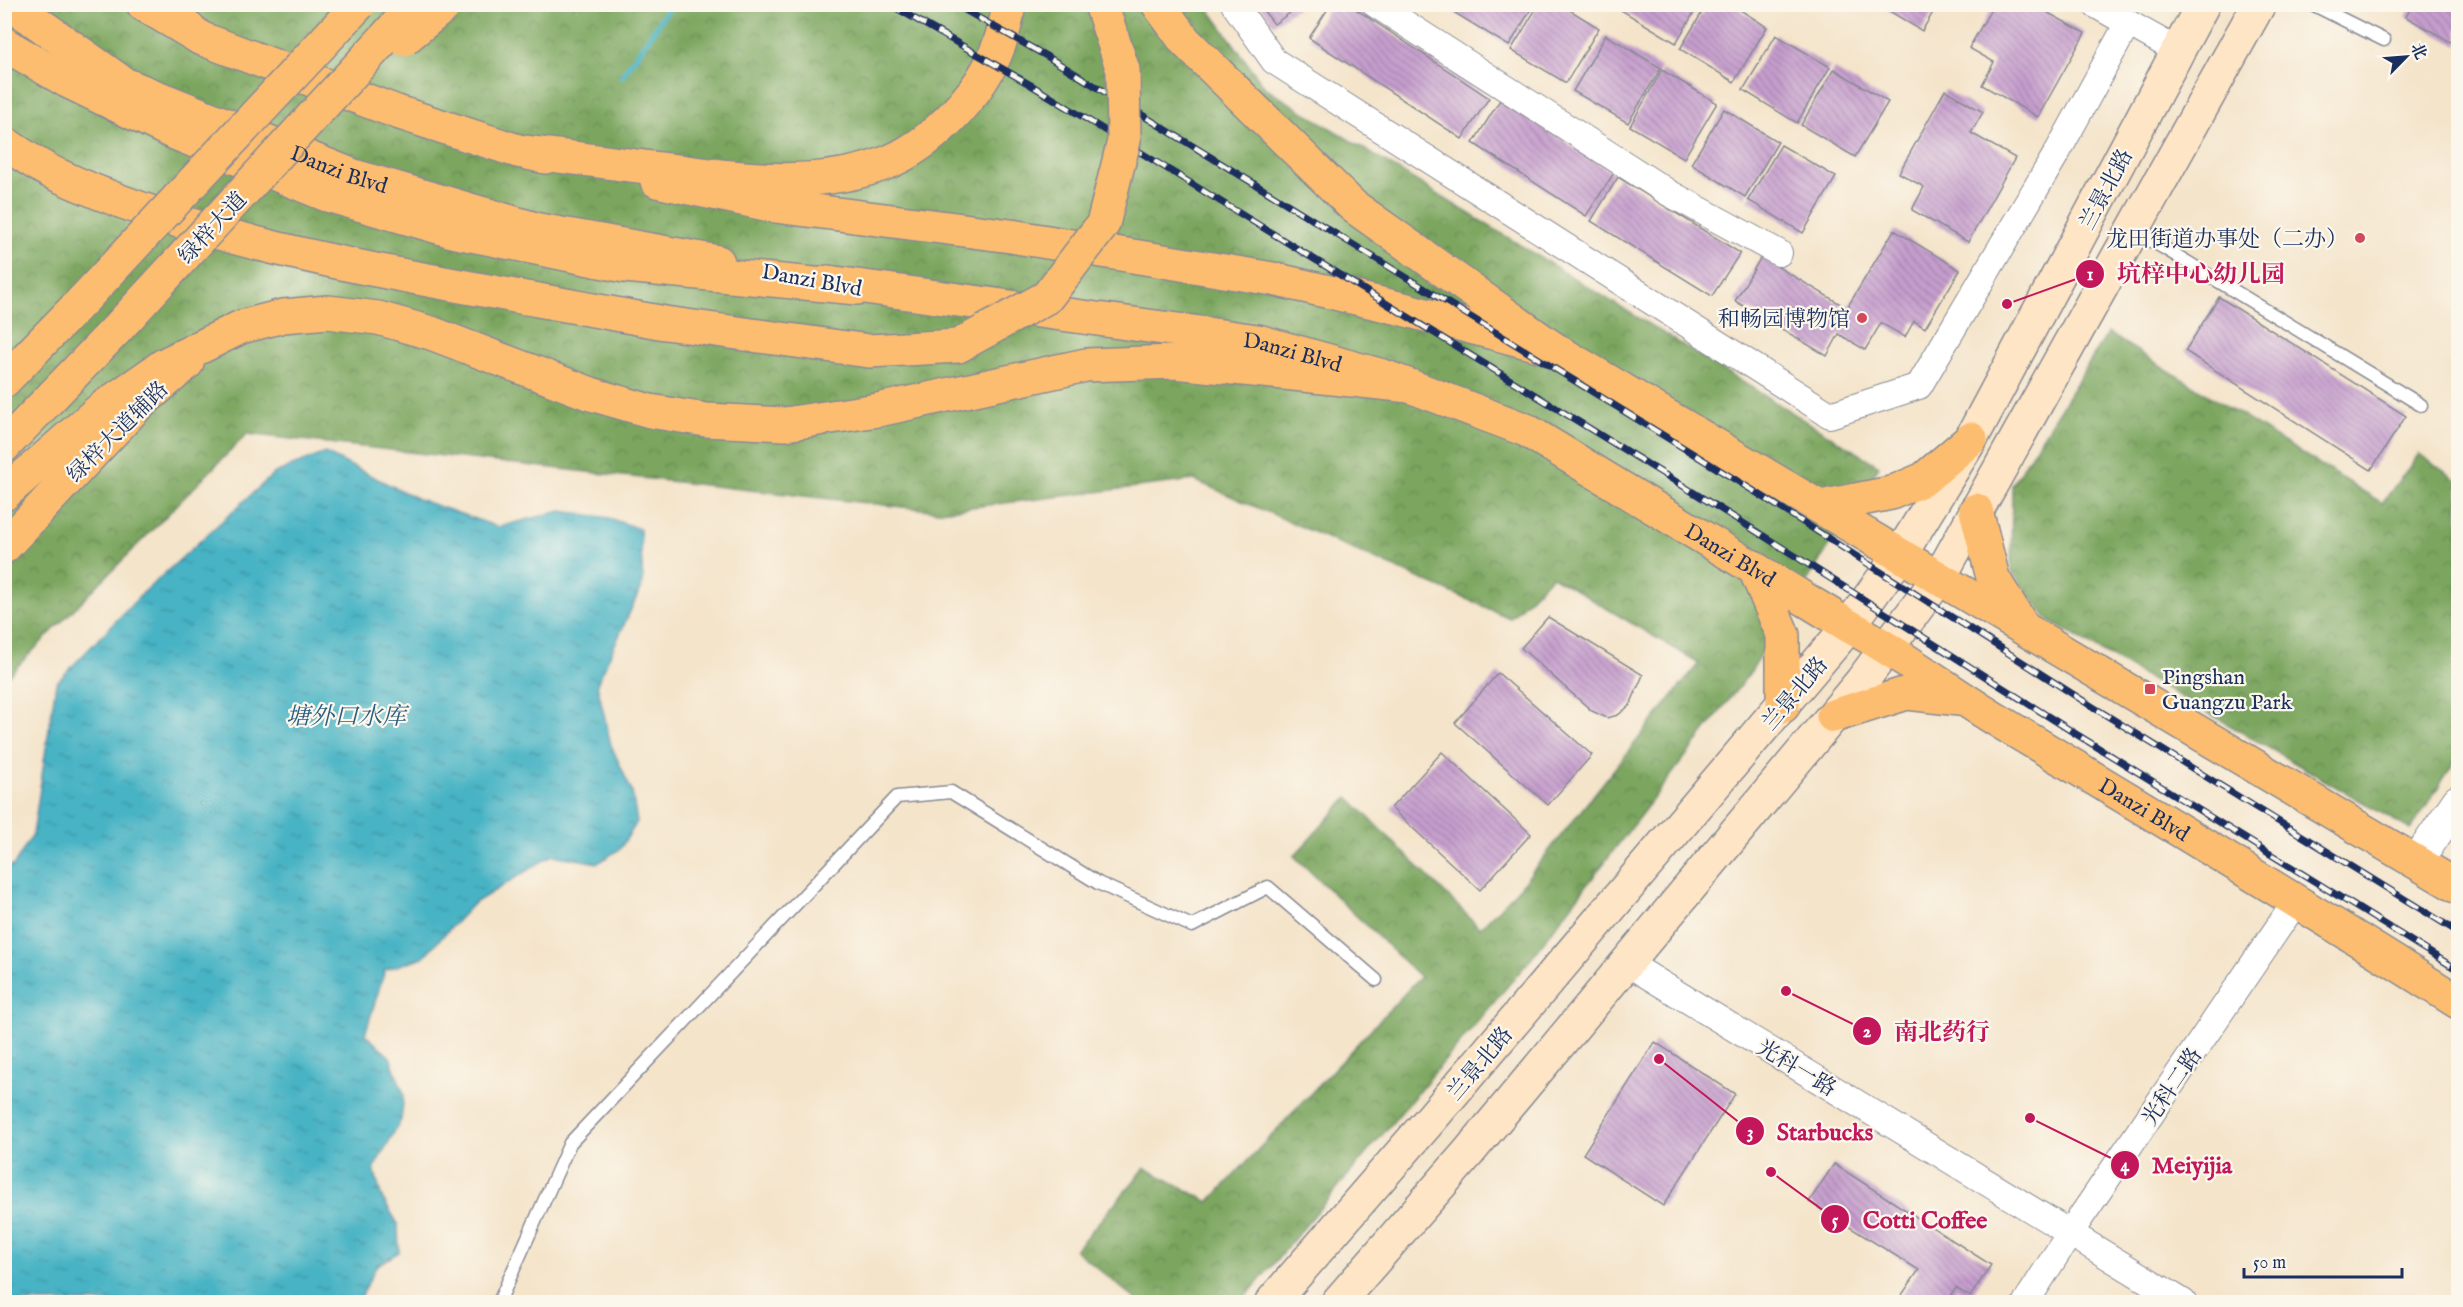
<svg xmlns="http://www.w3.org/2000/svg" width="2463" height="1307" font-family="'IM FELL English','Noto Serif SC',serif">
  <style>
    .forest { fill: url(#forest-crowns); stroke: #4b6a5e; stroke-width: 1.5 }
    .water { fill: url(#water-ripples); stroke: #317191; stroke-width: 1.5 }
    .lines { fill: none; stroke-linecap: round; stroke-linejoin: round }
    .stream { stroke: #47b3c4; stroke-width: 6 }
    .building { fill: url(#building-back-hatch) }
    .service-casing { stroke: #888a94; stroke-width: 15 }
    .minor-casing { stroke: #888a94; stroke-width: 28 }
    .tertiary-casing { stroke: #888a94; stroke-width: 34 }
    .secondary-casing { stroke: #888a94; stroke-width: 36 }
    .primary-casing { stroke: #888a94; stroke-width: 36 }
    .trunk-casing { stroke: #888a94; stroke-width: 36 }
    .service { stroke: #fff; stroke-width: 12 }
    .minor { stroke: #fff; stroke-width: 26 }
    .tertiary { stroke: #fff; stroke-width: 32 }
    .secondary { stroke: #fee5c5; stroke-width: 33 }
    .primary { stroke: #fcbd6f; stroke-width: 33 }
    .trunk { stroke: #fcbd6f; stroke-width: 33 }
    .rail-casing { stroke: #1b2f5e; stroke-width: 7 }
    .rail { stroke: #fbf7ec; stroke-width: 4.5; stroke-dasharray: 14; stroke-linecap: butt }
    .trunk-bridge-casing { stroke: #888a94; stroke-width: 36; stroke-linecap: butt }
    .trunk-bridge { stroke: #fcbd6f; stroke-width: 33 }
    .poi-dot { fill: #d1495b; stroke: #fbf7ec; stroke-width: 2 }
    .labels { text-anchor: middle; stroke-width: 4.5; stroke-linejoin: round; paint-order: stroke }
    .street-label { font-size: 22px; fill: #1b2f5e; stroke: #fbf7ec }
    .poi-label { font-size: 22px; fill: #1b2f5e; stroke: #fbf7ec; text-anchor: end }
    .water-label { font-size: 24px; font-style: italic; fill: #2a5d82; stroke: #fbf7ec }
    .leader { fill: none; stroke: #c2185b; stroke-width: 2 }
    .callout-dot { fill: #c2185b; stroke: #fbf7ec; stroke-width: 2 }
    .mark-label { font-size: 18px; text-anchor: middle; font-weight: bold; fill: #fff }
    .callout-label { font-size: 24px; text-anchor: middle; font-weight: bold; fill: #c2185b; stroke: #fbf7ec; stroke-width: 4.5; stroke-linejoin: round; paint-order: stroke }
  </style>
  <defs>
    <pattern id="forest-crowns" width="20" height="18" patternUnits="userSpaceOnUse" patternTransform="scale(1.5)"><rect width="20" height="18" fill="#7ba65f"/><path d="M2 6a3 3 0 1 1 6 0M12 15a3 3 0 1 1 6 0" fill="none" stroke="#648852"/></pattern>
    <pattern id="water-ripples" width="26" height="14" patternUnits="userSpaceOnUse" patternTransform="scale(1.5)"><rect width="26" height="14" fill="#47b3c4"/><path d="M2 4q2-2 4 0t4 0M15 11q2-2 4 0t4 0" fill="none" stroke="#3a92a2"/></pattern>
    <pattern id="building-back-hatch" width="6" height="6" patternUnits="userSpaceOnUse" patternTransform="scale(1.5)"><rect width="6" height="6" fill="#c69ecd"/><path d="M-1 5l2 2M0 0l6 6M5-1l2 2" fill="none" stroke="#a081aa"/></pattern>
  </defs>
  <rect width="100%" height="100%" fill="#fbf7ec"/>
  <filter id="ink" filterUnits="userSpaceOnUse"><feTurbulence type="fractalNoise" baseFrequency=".0167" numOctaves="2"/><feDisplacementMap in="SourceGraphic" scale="12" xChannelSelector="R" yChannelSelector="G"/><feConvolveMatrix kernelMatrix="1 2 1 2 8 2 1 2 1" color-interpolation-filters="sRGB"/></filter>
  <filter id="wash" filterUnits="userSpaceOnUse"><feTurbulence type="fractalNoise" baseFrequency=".008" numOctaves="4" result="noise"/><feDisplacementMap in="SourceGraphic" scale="24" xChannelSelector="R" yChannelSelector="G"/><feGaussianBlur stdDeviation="1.35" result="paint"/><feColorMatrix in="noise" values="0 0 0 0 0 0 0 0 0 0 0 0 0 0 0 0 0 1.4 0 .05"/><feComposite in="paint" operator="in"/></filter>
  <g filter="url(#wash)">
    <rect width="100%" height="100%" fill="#f4e4ca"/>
    <g class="forest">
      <path d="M 5,5 L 1206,5 L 1265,88 L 1879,466 L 1751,671 L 1528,962 L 1241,1302 L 1139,1302 L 1075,1250 L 1145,1168 L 1209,1202 L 1420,977 L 1294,856 L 1348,797 L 1480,928 L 1520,887 L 1699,663 L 1552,576 L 1510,618 L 1194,480 L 939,511 L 247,434 L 5,679 Z"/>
      <path d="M 2108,333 L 2382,503 L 2419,454 L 2458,481 L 2458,756 L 2411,830 L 2049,621 L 2011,571 L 2012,485 Z"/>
    </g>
    <path class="water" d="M 325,453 L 418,499 L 498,527 L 561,511 L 609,518 L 640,529 L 643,583 L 597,684 L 611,745 L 632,792 L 637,822 L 620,849 L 598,863 L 552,855 L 473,904 L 423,957 L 385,970 L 365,1034 L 390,1057 L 404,1095 L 401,1120 L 374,1168 L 381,1196 L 398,1224 L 399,1252 L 376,1266 L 359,1302 L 5,1302 L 5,868 L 14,865 L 33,834 L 56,683 L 142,594 L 275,473 Z"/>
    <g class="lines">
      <path class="stream" d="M 622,76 L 672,4"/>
    </g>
    <g id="blocks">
      <g class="building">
        <path d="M 1331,4 L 1348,4 L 1489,98 L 1462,139 L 1309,38 Z"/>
        <path d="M 1440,4 L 1454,4 L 1450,11 Z"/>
        <path d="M 1460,4 L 1534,4 L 1509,46 L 1455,13 Z"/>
        <path d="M 1539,4 L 1560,4 L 1599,28 L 1566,83 L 1511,50 Z"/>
        <path d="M 1625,4 L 1699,4 L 1676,43 L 1621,10 Z"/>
        <path d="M 1707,4 L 1731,4 L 1767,27 L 1734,82 L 1680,49 Z"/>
        <path d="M 1878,4 L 1938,4 L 1922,31 Z"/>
        <path d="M 1994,4 L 2044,4 L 2041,9 L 2085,33 L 2038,117 L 1982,85 L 1994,62 L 1969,48 Z"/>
        <path d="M 2413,4 L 2458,4 L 2458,46 L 2406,17 Z"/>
        <path d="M 1259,5 L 1301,5 L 1274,24 Z"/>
        <path d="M 1606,35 L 1661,68 L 1628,123 L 1573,91 Z"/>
        <path d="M 1776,35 L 1830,67 L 1797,123 L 1743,90 Z"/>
        <path d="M 1834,69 L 1888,102 L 1855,157 L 1801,125 Z"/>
        <path d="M 1662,70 L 1717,103 L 1684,158 L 1630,126 Z"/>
        <path d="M 1945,90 L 1983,112 L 1971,133 L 2015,158 L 1968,242 L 1912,210 L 1924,187 L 1899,173 Z"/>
        <path d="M 1500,100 L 1614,173 L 1586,216 L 1473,143 Z"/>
        <path d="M 1724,109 L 1778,142 L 1745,197 L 1691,164 Z"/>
        <path d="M 1781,145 L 1836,177 L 1803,233 L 1748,200 Z"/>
        <path d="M 1618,177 L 1740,253 L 1712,296 L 1591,221 Z"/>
        <path d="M 1894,230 L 1960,270 L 1925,328 L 1914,321 L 1905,337 L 1881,323 L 1865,350 L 1839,334 L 1827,356 L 1735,301 L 1761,257 L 1847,308 Z"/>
        <path d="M 2219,297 L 2406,416 L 2371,470 L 2185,351 Z"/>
        <path d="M 1548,617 L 1643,675 L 1630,705 L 1618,715 L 1607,718 L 1592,711 L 1521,648 Z"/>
        <path d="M 1498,673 L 1592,755 L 1548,805 L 1455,723 Z"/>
        <path d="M 1442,752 L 1531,834 L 1480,890 L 1391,808 Z"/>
        <path d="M 1655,1042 L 1735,1094 L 1663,1206 L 1583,1154 Z"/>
        <path d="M 1834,1164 L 1991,1265 L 1970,1297 L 1956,1288 L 1947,1302 L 1897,1302 L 1919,1270 L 1809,1202 Z"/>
      </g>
    </g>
  </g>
  <g filter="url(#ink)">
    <use href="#blocks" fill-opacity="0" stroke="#888a94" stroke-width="1.5"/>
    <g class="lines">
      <defs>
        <g id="service">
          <path d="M 2312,4 L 2384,40"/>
          <path d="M 2133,231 L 2164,248 L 2421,405"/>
          <path d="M 499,1302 L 570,1143 L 897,797 L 951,792 L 1098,883 L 1192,926 L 1268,887 L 1376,980"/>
        </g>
        <g id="minor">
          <path d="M 1234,4 L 1274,61 L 1830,415 L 1919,386 L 2058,151 L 2128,23"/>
          <path d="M 1375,4 L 1669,193 L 1779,253"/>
          <path d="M 2094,4 L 2178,51"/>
          <path d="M 1627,963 L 2183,1302"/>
          <path d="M 2026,1302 L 2070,1233 L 2297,900"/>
        </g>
        <path id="tertiary" d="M 2417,861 L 2458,801"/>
        <g id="secondary">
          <path d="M 1272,1302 L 1430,1120 L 1849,626 L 1900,555 L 1971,439 L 2203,4"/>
          <path d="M 1338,1302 L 1468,1153 L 1862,681 L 1939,578 L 2259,4"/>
        </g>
        <g id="primary">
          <path id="s1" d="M 11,4 L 124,84 L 354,176 L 539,230 L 718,262"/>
          <path d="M 143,4 L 200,38 L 397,112 L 518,151 L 545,157"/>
          <path d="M 657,181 L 775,206 L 1011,236 L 1273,279 L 1399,308 L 1554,349 L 2458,887"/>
          <path id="s2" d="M 828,282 L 1258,341 L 1386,377 L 1526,430 L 1849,626 C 1903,655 1950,692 2002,723 C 2155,815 2308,907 2458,1002"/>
          <path d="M 1821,507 L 1891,493 L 1924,479 L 1971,439"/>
          <path d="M 1976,510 L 1993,578 L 2021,624"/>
          <path d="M 4,547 L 136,407 L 187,363"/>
          <path d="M 1754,567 L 1783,635 L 1783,706"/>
          <path d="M 1833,716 L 1907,693 L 1959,699"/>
        </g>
        <g id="trunk">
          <path d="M 160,4 L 200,38"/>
          <path d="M 1158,4 L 1185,41 L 1353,206 L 1554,349"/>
          <path d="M 4,44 L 67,81 L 170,131 L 327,195 L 452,231 L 625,266 L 857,288"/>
          <path d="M 4,143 C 20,153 35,164 51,172 C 199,242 377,271 538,300"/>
          <path d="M 518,151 C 563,157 608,162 653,168 C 729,177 818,192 891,161 C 920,148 945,126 965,102 C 989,75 1004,41 1009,4"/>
          <path d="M 4,381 L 85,298"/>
          <path d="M 4,446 L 116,330"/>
          <path d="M 4,494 L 102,408 L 164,365 L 241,327 L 283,316 L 328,312 L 378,318 L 431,333 L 591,394 L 650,411 L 706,420 L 785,424 L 878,410 L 1086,365 L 1175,362 L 1410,386"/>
        </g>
      </defs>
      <use href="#service" class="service-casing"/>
      <use href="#minor" class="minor-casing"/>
      <use href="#tertiary" class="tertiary-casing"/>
      <use href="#secondary" class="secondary-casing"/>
      <use href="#primary" class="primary-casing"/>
      <use href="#trunk" class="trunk-casing"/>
      <use href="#service" class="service"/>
      <use href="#minor" class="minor"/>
      <use href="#tertiary" class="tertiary"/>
      <use href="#secondary" class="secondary"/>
      <use href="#primary" class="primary"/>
      <use href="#trunk" class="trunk"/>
      <defs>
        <g id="rail">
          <path d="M 889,4 L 1031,85 L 1740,521 L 2076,734 L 2458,970"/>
          <path d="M 954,4 L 1048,57 L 1757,493 L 2093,707 L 2458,932"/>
        </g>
      </defs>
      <use href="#rail" class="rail-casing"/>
      <use href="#rail" class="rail"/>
      <defs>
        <g id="trunk-bridge">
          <path d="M 404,39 L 444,6"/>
          <path d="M 85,298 L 359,4"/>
          <path d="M 538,300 L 665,323 L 869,351 L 958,346 L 1047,297 L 1103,224 L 1124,141 L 1123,70 L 1101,4"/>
          <path d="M 116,330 L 416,4"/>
        </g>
      </defs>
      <use href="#trunk-bridge" class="trunk-bridge-casing"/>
      <use href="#trunk-bridge" class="trunk-bridge"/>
    </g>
  </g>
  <g class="poi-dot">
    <circle cx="2360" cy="238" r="6"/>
    <circle cx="1862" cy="318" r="6"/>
    <rect x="2144" y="683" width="12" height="12" rx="3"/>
  </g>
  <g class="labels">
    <g class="street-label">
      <text dy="8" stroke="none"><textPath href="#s1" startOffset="370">Danzi Blvd</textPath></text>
      <text transform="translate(2105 189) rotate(-62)" y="8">兰景北路</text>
      <text transform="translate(212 227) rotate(-47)" y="8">绿梓大道</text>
      <text transform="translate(812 279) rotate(10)" y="8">Danzi Blvd</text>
      <text dy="8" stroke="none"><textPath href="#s2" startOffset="470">Danzi Blvd</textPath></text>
      <text transform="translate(117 431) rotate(-45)" y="8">绿梓大道辅路</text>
      <text dy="8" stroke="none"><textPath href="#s2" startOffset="956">Danzi Blvd</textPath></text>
      <text transform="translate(1794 693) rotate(-50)" y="8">兰景北路</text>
      <text dy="8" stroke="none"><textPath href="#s2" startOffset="1442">Danzi Blvd</textPath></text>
      <text transform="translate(1479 1063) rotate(-50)" y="8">兰景北路</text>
      <text transform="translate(1797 1067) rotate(31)" y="8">光科一路</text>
      <text transform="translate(2171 1086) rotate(-56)" y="8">光科二路</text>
    </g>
    <g class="poi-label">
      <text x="2348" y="246">龙田街道办事处（二办）</text>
      <text x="1850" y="326">和畅园博物馆</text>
      <text x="2162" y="684" text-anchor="start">Pingshan<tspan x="2162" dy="25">Guangzu Park</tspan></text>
    </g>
    <g class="water-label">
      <text x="346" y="724">塘外口水库</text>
    </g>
  </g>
  <path class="leader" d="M2007 304L2090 274M1786 991L1867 1031M1659 1059L1750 1131M2030 1118L2125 1165M1771 1172L1835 1219"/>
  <g class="callout-dot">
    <circle cx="2007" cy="304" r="6"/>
    <circle cx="1786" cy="991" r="6"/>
    <circle cx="1659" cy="1059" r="6"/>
    <circle cx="2030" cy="1118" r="6"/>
    <circle cx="1771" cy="1172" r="6"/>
    <circle cx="2090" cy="274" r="15"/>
    <circle cx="1867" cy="1031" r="15"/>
    <circle cx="1750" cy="1131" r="15"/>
    <circle cx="2125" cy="1165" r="15"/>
    <circle cx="1835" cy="1219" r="15"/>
  </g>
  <g class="mark-label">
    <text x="2090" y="280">1</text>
    <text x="1867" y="1037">2</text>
    <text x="1750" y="1138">3</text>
    <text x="2125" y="1171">4</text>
    <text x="1835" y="1226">5</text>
  </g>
  <g class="callout-label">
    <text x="2201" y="282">坑梓中心幼儿园</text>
    <text x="1942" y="1040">南北药行</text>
    <text x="1825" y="1140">Starbucks</text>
    <text x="2192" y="1173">Meiyijia</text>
    <text x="1925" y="1228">Cotti Coffee</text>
  </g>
  <rect width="2463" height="1307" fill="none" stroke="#fbf7ec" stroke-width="24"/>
  <g transform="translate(2406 57) rotate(65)" stroke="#fbf7ec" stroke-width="4.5" paint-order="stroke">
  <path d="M0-4.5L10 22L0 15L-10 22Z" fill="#1b2f5e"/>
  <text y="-9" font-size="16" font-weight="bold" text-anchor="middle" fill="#1b2f5e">北</text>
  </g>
  <path d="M2244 1268v9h158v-9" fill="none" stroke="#1b2f5e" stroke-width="3"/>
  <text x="2253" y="1268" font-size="18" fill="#1b2f5e" stroke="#fbf7ec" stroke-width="4.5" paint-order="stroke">50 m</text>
</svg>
